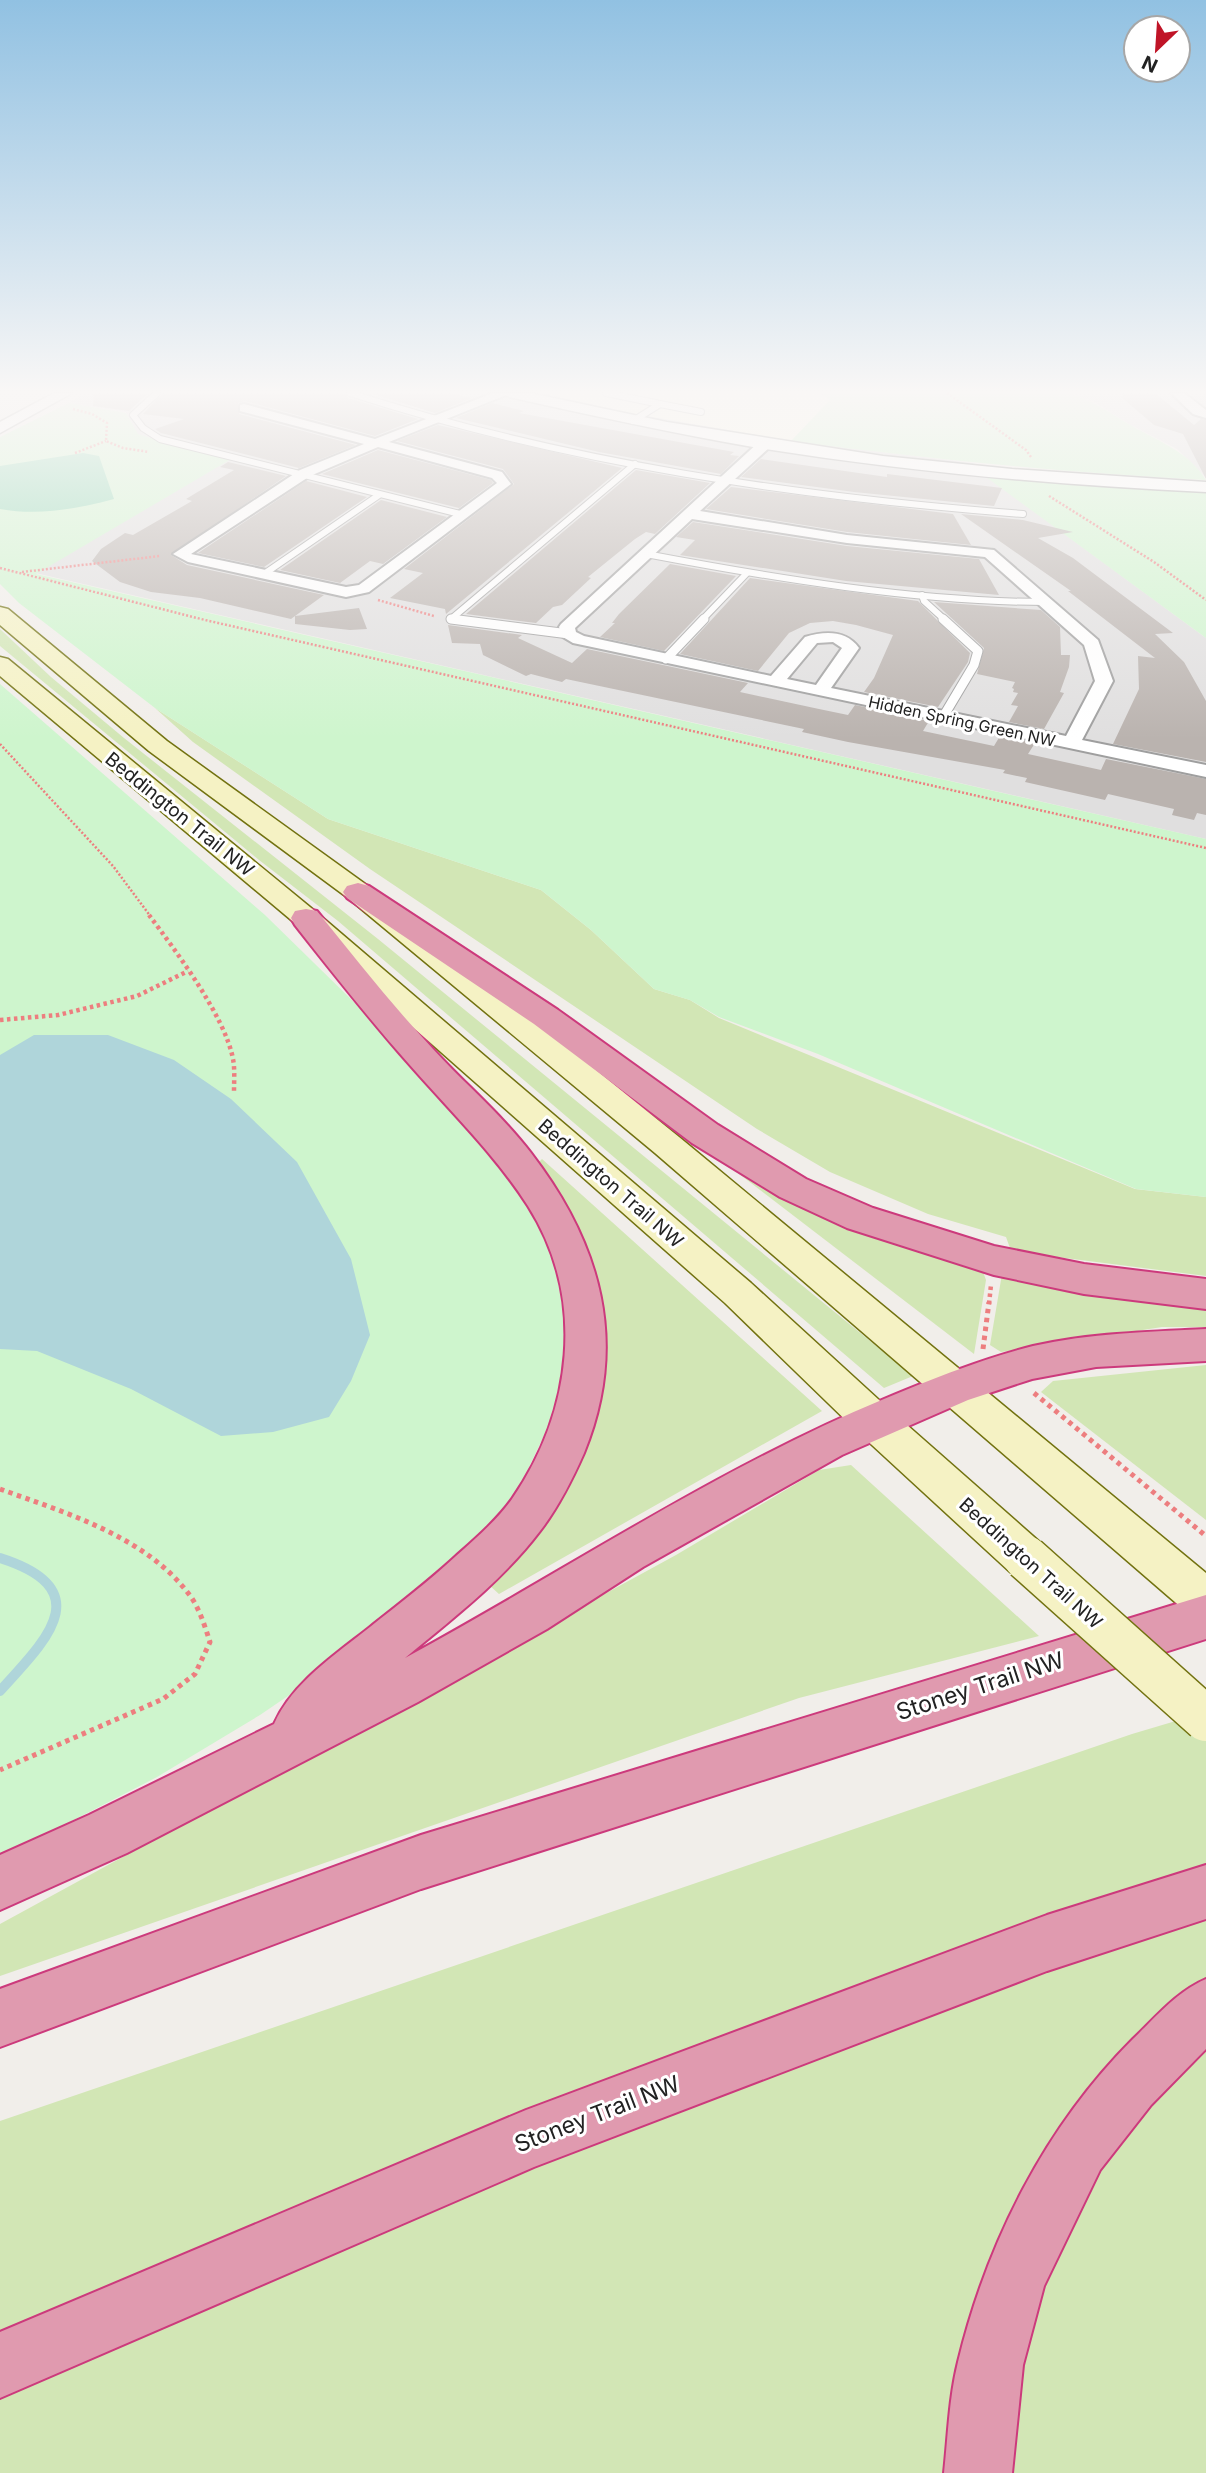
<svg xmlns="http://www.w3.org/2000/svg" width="1206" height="2473" font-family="Inter,sans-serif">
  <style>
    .residential { fill: #e0dfdf }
    .education { fill: #fdfae7 }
    .grass { fill: #d2e6b5 }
    .park { fill: #cef5cd }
    .pitch { fill: #90d8b4 }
    .water { fill: #afd5da }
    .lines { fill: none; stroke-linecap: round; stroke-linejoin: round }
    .stream { stroke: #afd5da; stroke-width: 10 }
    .building { fill: #bab3af }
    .service-far1-casing { stroke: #9f9f9f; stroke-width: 8 }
    .service-casing { stroke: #9f9f9f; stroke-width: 11 }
    .minor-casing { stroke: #9f9f9f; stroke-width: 4 }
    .tertiary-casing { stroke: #9f9f9f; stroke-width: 3 }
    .secondary-casing { stroke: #727210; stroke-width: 3 }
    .motorway-casing { stroke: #cc3a7c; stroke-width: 4 }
    .path-far2 { stroke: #ed7e7f; stroke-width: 2.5; stroke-dasharray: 2 2; stroke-linecap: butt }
    .path-far1 { stroke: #ed7e7f; stroke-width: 4.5; stroke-dasharray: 3.5 3.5; stroke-linecap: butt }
    .path { stroke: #ed7e7f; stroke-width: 5; stroke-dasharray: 4.5 4.5; stroke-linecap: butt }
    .service-far1 { stroke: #fff; stroke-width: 6 }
    .service { stroke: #fff; stroke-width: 9 }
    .minor { fill: #fff; fill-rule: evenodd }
    .tertiary { fill: #fff; fill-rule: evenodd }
    .secondary { fill: #f5f2c4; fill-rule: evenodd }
    .motorway { fill: #e09aaf; fill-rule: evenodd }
    .secondary-bridge-casing { stroke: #727210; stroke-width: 47; stroke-linecap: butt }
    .secondary-bridge { stroke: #f5f2c4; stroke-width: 44 }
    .labels { text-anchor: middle; stroke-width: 6; stroke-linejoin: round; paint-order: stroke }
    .far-street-label { font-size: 16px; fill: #222; stroke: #fff }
    .street-label { font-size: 19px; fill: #222; stroke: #fff }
    .near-street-label { font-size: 23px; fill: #222; stroke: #fff }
  </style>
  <rect width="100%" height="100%" fill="#f1eeea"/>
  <g class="residential">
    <path d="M 84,393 L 543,393 L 625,412 L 791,441 L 973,463 L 987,477 L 1206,638 L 1206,839 L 35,573 L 232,458 L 186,449 L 137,434 L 126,412 L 69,403 Z"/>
    <path d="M 1069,393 L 1206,393 L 1206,478 L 1177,449 L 1129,424 L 1093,401 Z"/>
  </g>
  <path class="education" d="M 543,393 L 820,393 L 831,400 L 791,441 L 625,412 Z"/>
  <g class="grass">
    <path d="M 0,629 L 51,677 L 124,738 L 378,939 L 913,1376 L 884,1388 L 338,921 L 259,860 L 0,646 Z"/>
    <path d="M 155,708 L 328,819 L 541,890 L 591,930 L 654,989 L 690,1000 L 719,1018 L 1135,1189 L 1206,1197 L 1206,1276 L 1011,1251 L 1006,1237 L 928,1214 L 830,1172 L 757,1129 L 370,869 L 193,742 Z"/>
    <path d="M 542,1159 L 822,1411 L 499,1594 L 489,1585 L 601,1356 L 602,1298 L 582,1241 L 534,1167 Z"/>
    <path d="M 737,1161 L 982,1269 L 986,1280 L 974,1354 L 730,1167 Z"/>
    <path d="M 1002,1274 L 1206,1307 L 1206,1327 L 1162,1327 L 1001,1352 L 990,1345 Z"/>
    <path d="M 1206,1365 L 1206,1520 L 1041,1392 L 1053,1381 Z"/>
    <path d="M 851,1465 L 1039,1636 L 799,1698 L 0,1976 L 0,1924 L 676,1555 L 819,1470 Z"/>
    <path d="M 1206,1712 L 1206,2473 L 0,2473 L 0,2121 L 1132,1734 Z"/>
  </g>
  <g class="park">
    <path d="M 820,393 L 1069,393 C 1092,400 1107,411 1127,423 C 1155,440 1189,451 1206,480 C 1067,473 929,459 791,441 L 830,400 Z"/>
    <path d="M 69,403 L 126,413 L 138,434 L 186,449 L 233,458 L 36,574 L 1206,839 L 1206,1197 L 1136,1189 L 818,1054 L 719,1017 L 690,1000 L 654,989 L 591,930 L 541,890 L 328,819 L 155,708 L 19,603 L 0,584 L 0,437 Z"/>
    <path d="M 986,477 L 1206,492 L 1206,638 Z"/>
    <path d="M 0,684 L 265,915 L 359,1007 L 500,1167 L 531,1212 L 554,1260 L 566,1307 L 566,1353 L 561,1389 L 550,1423 L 520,1486 L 486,1532 L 360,1647 L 260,1715 L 157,1777 L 0,1858 Z"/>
  </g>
  <path class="pitch" d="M 83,453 L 99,456 L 114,499 C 76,509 39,516 0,509 L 0,466 Z"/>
  <path class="water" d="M 34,1035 L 108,1035 L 174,1060 L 231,1099 L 297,1162 L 351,1259 L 370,1335 L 351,1381 L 329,1417 L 273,1432 L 221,1436 L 131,1389 L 37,1351 L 0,1349 L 0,1055 Z"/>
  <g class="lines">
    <path class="stream" d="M 0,1558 C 101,1590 44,1642 0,1691"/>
  </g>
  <g class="building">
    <path d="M 94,393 L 148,393 L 129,411 L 93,406 Z"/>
    <path d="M 163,393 L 344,393 L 348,398 L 418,419 L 375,436 L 245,401 L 238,403 L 239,414 L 356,445 L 299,468 L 161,433 L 155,429 L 184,419 L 143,414 Z"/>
    <path d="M 370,393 L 450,393 L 472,398 L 435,413 Z"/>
    <path d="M 1121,393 L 1155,393 L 1194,425 L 1201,419 L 1206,420 L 1206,479 L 1183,434 L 1154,425 L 1120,396 L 1123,396 Z"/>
    <path d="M 492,403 L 524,411 L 519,413 L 734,452 L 730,455 L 739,456 L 721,474 L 599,452 L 456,418 Z"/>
    <path d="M 438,425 L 622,468 L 446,614 L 445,609 L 390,598 L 423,573 L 404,569 L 514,484 L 503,469 L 397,441 Z"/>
    <path d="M 378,450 L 491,480 L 493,483 L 459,508 L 322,474 Z"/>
    <path d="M 761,459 L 887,477 L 887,474 L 1002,488 L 994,506 L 854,492 L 741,477 Z"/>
    <path d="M 228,462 L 286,476 L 171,555 L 187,565 L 324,595 L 295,616 L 359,608 L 367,629 L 350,630 L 295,624 L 295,616 L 291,619 L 200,598 L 151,592 L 120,582 L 92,561 L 101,549 L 125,533 L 133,535 L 192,501 L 186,499 L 234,470 L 220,467 Z"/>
    <path d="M 636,470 L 710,483 L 655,534 L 646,532 L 635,539 L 588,577 L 591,578 L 562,605 L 553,607 L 536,623 L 466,614 Z"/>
    <path d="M 306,481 L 367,497 L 264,567 L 198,553 Z"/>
    <path d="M 731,487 L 953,514 L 971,545 L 847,532 L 706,509 Z"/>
    <path d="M 381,500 L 447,517 L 383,564 L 370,561 L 340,583 L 280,570 Z"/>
    <path d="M 961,514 L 1023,520 L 1073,532 L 1038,538 L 1073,558 L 1173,633 L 1155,634 L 1184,662 L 1206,701 L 1206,762 L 1113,744 L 1139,689 L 1138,656 L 1155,658 L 1068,591 L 1071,591 Z"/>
    <path d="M 693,522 L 847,546 L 979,559 L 999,595 L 846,581 L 680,555 L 695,540 L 676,537 Z"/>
    <path d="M 670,564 L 736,576 L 664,651 L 600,637 L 615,623 L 612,623 L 619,614 Z"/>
    <path d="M 750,578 L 918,601 L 970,653 L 968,662 L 938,707 L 864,692 L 874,678 L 893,635 L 856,625 L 833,621 L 810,623 L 789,633 L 758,671 L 680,654 Z"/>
    <path d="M 934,602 L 1041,610 L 1060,627 L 1061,655 L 1070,655 L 1069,667 L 1060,692 L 1064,693 L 1044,729 L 1009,722 L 1018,706 L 1011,705 L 1018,693 L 1013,692 L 1014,689 L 1012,688 L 1015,682 L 977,674 L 984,648 Z"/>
    <path d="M 448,625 L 522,635 L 518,638 L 572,663 L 587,649 L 748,683 L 740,692 L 819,709 L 848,715 L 855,705 L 929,721 L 923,731 L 994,746 L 1000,736 L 1035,743 L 1028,754 L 1101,770 L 1106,759 L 1206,779 L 1206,815 L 1197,813 L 1194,820 L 1172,815 L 1174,809 L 1108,794 L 1105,800 L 1025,782 L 1027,778 L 1003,773 L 1005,770 L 848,742 L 802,732 L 804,729 L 566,679 L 562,682 L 531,674 L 526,676 L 483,655 L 480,644 L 452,643 Z"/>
  </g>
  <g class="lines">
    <defs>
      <g id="service-far1">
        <path d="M 157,393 L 133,415 L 143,428 L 160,439 L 464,515"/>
        <path d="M 350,393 C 566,463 797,497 1023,514"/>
        <path d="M 606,393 L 660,404 L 633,421"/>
        <path d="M 660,404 L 701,412"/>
        <path d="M 646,554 C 773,578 917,602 1046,602"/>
        <path d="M 264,574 L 379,495"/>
        <path d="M 922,595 L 924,601 L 945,620"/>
        <path d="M 462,620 L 451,619 L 635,464"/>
        <path d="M 702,620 L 747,573"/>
      </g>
      <g id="service">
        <path d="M 451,619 L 569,634"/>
        <path d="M 666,659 L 704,619"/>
        <path d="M 943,717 L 974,665 L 978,651 L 943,619"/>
      </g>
      <g id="minor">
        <path d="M 493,393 L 511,393 L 389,442 L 502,472 L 511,484 L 369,592 L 346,597 L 188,562 L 173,554 L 300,470 L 364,444 L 240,411 L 240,405 L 244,404 L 375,439 ZM 378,447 L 492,478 L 497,483 L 359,585 L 346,587 L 191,554 L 310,476 Z"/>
        <path d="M 1171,393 L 1184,393 L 1206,410 L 1206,418 L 1193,414 Z"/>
        <path d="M 765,440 L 772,444 L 770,447 L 700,511 L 847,535 L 994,550 L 1098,640 L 1113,681 L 1082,740 L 1206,765 L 1206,777 L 573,643 L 563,637 L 559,627 L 561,624 L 760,441 ZM 692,519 L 847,543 L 985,557 L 1084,645 L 1095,681 L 1066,736 L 831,688 L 859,648 C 846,630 825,631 805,637 L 771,676 L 584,636 L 576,632 L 575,628 ZM 833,642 L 842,648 L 816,685 L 787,679 L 817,643 Z"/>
      </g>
      <g id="tertiary">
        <path d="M 54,393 L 72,393 L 0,433 L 0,422 Z"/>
        <path d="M 502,393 L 530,393 L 667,422 L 883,456 L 1012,469 L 1206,482 L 1206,492 C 1054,485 903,471 753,447 C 671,433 590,415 509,397 Z"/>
      </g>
      <g id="secondary">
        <path d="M 0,607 L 8,609 L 167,741 L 368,886 L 679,1137 L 1206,1573 L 1206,1621 L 1190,1615 L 655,1153 L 348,898 L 149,751 L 0,625 Z"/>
        <path d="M 0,657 L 8,659 L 316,912 L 751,1283 L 890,1410 L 1042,1544 L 1048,1558 L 1042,1572 L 1026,1577 L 1010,1572 L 860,1434 L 725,1303 L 296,924 L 0,676 Z"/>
      </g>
      <g id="motorway">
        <path d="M 358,883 L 369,886 L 558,1010 L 718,1125 L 806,1179 L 873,1208 L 994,1246 L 1084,1264 L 1206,1279 L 1206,1309 L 1084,1294 L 994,1275 L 847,1228 L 780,1197 L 692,1143 L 534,1024 L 347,898 L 343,892 L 347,886 Z"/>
        <path d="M 306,909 L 317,911 C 355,958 392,1005 433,1049 C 465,1084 502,1115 531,1153 C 601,1244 629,1343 584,1453 C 572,1480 558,1508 540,1531 C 503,1580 452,1619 405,1658 C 565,1571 716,1469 884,1399 C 932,1379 982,1359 1033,1346 C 1090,1333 1148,1332 1206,1329 L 1206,1361 L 1096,1367 L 1032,1379 L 968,1400 L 842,1455 L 643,1567 L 547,1629 L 418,1702 L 127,1853 L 0,1910 L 0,1855 L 89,1815 L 274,1724 C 292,1683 336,1654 370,1627 C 399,1604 429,1581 456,1556 C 475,1539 497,1520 512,1499 C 572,1412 587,1299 528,1206 C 494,1153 450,1111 409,1064 C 369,1019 332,972 295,925 L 291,918 L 295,911 Z"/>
        <path d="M 1206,1595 L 1206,1639 L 421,1889 L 0,2047 L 0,1989 L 421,1835 Z"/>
        <path d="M 1206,1865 L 1206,1919 L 1047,1971 L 534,2167 L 0,2398 L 0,2332 L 526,2110 L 1047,1915 Z"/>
        <path d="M 1206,1979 L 1206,2049 L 1151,2105 L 1100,2170 L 1044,2286 L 1023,2365 L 1012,2473 L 944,2473 C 948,2437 949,2398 958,2362 C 987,2242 1045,2127 1133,2039 C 1156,2017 1176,1992 1206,1979 Z"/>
      </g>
    </defs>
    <use href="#service-far1" class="service-far1-casing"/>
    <use href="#service" class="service-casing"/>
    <use href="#minor" class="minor-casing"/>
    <use href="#tertiary" class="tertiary-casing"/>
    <use href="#secondary" class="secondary-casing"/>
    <use href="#motorway" class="motorway-casing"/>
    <g class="path-far2">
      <path d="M 947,393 L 1026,450 L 1031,457"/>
      <path d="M 73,409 L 92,414 L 107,423 L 106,441 L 123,448 L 149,452"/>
      <path d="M 75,453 L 106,441"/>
      <path d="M 1049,496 L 1154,562 L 1206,600"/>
      <path d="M 0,568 L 205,620 L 1206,848"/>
      <path d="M 22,572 L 160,556"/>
      <path d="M 378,600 L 434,616"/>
      <path d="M 0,744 L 113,866 L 151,917"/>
    </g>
    <g class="path-far1">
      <path d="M 149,915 C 175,950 225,1016 233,1059 C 235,1069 234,1081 234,1091"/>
      <path d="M 0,1020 L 58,1015 L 137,996 L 188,971"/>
      <path d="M 989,1304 L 991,1285"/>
    </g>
    <g class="path">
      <path d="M 983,1349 L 989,1302"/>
      <path d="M 1034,1393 L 1206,1536"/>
      <path d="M 0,1489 C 66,1513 148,1537 191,1597 C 200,1610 205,1627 210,1642 L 195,1674 L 163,1699 L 0,1770"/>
    </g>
    <use href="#service-far1" class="service-far1"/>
    <use href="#service" class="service"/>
    <use href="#minor" class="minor"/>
    <use href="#tertiary" class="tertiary"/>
    <use href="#secondary" class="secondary"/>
    <use href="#motorway" class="motorway"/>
    <defs>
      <path id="secondary-bridge" d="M 1026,1558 L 1206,1719"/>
    </defs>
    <use href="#secondary-bridge" class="secondary-bridge-casing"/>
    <use href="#secondary-bridge" class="secondary-bridge"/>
  </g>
  <linearGradient id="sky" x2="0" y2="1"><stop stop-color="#91c1e2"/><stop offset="0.53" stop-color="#f9f7f6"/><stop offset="1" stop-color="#f9f7f6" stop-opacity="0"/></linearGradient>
  <rect width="1206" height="739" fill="url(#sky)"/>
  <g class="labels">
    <g class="far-street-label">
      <text transform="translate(962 721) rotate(12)" y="6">Hidden Spring Green NW</text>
    </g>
    <g class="street-label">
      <text transform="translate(180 814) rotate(39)" y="7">Beddington Trail NW</text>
      <text transform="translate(611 1183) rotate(41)" y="7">Beddington Trail NW</text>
      <text transform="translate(1031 1563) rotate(42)" y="7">Beddington Trail NW</text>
    </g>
    <g class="near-street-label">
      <text transform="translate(980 1686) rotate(-18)" y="8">Stoney Trail NW</text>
      <text transform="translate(597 2114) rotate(-21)" y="8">Stoney Trail NW</text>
    </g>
  </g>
  <g transform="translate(1157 49) rotate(205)"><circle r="33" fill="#ffffff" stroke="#a7a7a7" stroke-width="2"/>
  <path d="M0-5L12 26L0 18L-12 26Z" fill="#c01427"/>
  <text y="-10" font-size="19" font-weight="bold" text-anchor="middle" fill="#222222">N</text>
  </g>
</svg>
